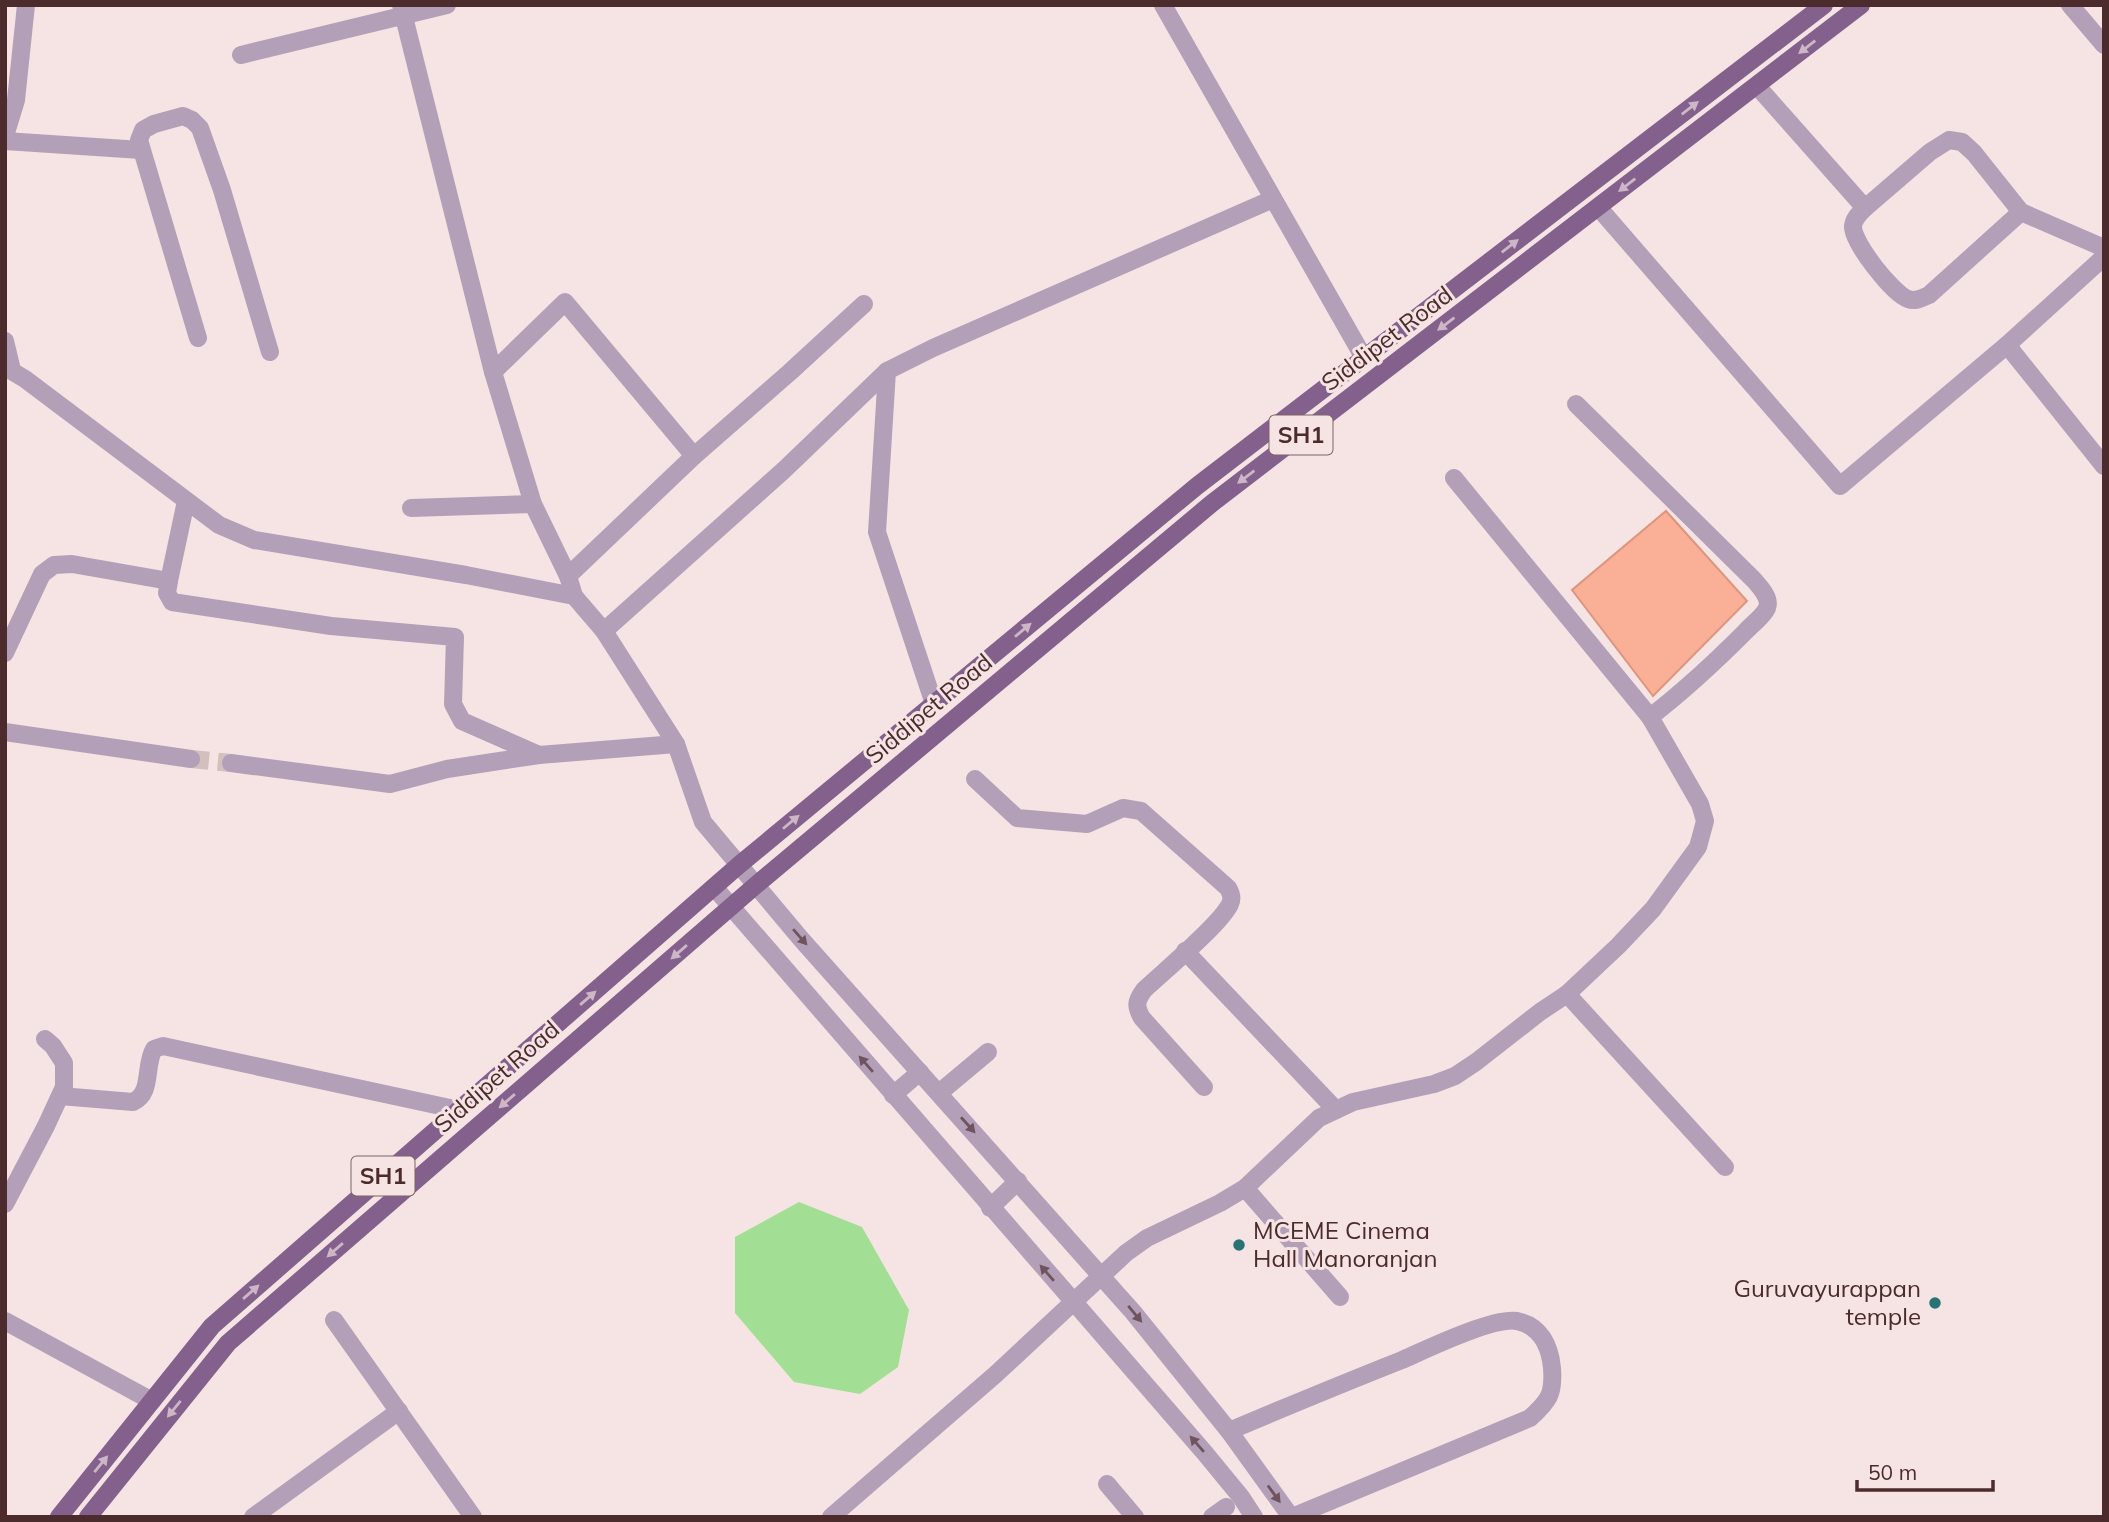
<svg xmlns="http://www.w3.org/2000/svg" width="2109" height="1522" font-family="Mulish,sans-serif">
  <style>
    .green { fill: #a2de93 }
    .building { fill: #fab097; stroke: #dd957d; stroke-width: 2 }
    .lines { fill: none; stroke-linecap: round; stroke-linejoin: round }
    .minor-tunnel { stroke: #d3bfbe; stroke-width: 18; stroke-dasharray: 18 9; stroke-linecap: butt }
    .minor { stroke: #b39fb8; stroke-width: 18 }
    .major { stroke: #84618d; stroke-width: 18 }
    .oneway { fill: #cdb6c5 }
    .oneway2 { fill: #6f545d }
    .poi-dot { fill: #297376; stroke: #f5e4e3; stroke-width: 2.5 }
    .labels { text-anchor: middle; stroke-width: 6; stroke-linejoin: round; paint-order: stroke }
    .shield { fill: #f5e4e3; stroke: #7e6263; stroke-width: 2 }
    .shield-label { font-size: 23px; font-weight: bold; fill: #4b2b2c }
    .street-label { font-size: 24px; fill: #4b2b2c; stroke: #f5e4e3 }
    .poi-label { font-size: 24px; fill: #4b2b2c; stroke: #f5e4e3; text-anchor: start }
  </style>
  <rect width="100%" height="100%" fill="#f5e4e3"/>
  <path class="green" d="M 799,1202 L 862,1227 L 909,1310 L 898,1367 L 860,1394 L 794,1382 L 735,1313 L 735,1237 Z"/>
  <path class="building" d="M 1666,511 L 1747,601 L 1653,696 L 1572,590 Z"/>
  <g class="lines">
    <path class="minor-tunnel" d="M 191,759 L 231,763"/>
    <g class="minor">
      <path d="M 401,5 L 493,372 L 533,504 L 568,576 L 574,596 L 604,631 L 676,744 L 703,822 L 801,939 L 1133,1312 L 1229,1431 L 1291,1517"/>
      <path d="M 1163,5 L 1364,358"/>
      <path d="M 2070,5 L 2104,45"/>
      <path d="M 241,55 L 447,5"/>
      <path d="M 1757,86 L 1865,208 C 1860,213 1854,218 1853,226 C 1852,242 1893,294 1908,299 C 1916,302 1922,298 1929,295 L 2021,212 L 2104,248"/>
      <path d="M 5,136 L 16,100 L 26,5"/>
      <path d="M 5,141 L 141,150"/>
      <path d="M 1598,207 L 1840,486 L 2007,345 L 2104,257"/>
      <path d="M 1865,208 L 1930,152 L 1949,140 L 1962,142 L 1974,153 L 2021,212"/>
      <path d="M 198,338 L 139,140 L 143,130 L 154,124 L 183,116 L 192,120 L 200,128 L 222,190 L 270,352"/>
      <path d="M 5,341 L 12,370"/>
      <path d="M 2007,345 L 2104,466"/>
      <path d="M 5,367 L 25,379 L 219,525 L 254,540 L 466,575 L 574,596"/>
      <path d="M 493,372 L 565,302 L 694,456"/>
      <path d="M 1576,404 L 1754,580 C 1760,587 1771,598 1767,608 C 1763,617 1751,625 1745,632 C 1715,662 1684,691 1650,717"/>
      <path d="M 186,501 L 169,581 L 167,593 L 172,602 L 331,626 L 455,637 L 453,704 L 462,721 L 539,755 L 676,744"/>
      <path d="M 411,508 L 533,504"/>
      <path d="M 568,576 L 694,456 L 790,372 L 864,304"/>
      <path d="M 604,631 L 784,470 L 887,371"/>
      <path d="M 5,653 L 42,574 L 54,565 L 72,564 L 169,581"/>
      <path d="M 934,704 L 877,532 L 887,371 L 933,348 L 1273,199"/>
      <path d="M 5,732 L 191,759"/>
      <path d="M 231,763 L 390,784 L 447,769 L 539,755"/>
      <path d="M 975,779 L 1017,818 L 1087,824 L 1123,808 L 1141,811 L 1228,888 C 1231,893 1233,898 1230,904 C 1221,924 1163,972 1144,990 C 1136,1001 1135,1006 1142,1018 L 1204,1087"/>
      <path d="M 714,887 L 1204,1452 L 1241,1497 L 1254,1517"/>
      <path d="M 1185,951 L 1336,1110"/>
      <path d="M 1567,994 L 1725,1167"/>
      <path d="M 939,1093 L 988,1052"/>
      <path d="M 893,1095 L 920,1072"/>
      <path d="M 60,1096 L 133,1102 C 153,1093 144,1066 154,1049 L 163,1046 L 459,1110"/>
      <path d="M 1245,1188 L 1340,1297"/>
      <path d="M 5,1204 L 46,1126 L 64,1087 L 64,1063 L 53,1046 L 45,1039"/>
      <path d="M 990,1208 L 1018,1181"/>
      <path d="M 334,1320 L 473,1517"/>
      <path d="M 5,1321 L 152,1401"/>
      <path d="M 1229,1431 C 1286,1407 1344,1383 1402,1360 C 1427,1349 1493,1317 1517,1321 C 1541,1326 1550,1346 1552,1368 C 1554,1394 1549,1401 1530,1418 L 1292,1517"/>
      <path d="M 1107,1484 L 1135,1517"/>
      <path d="M 253,1517 L 399,1411"/>
      <path d="M 831,1517 L 996,1374 L 1126,1253 L 1147,1238 L 1220,1203 L 1245,1188 L 1319,1118 L 1353,1102 L 1434,1084 L 1455,1076 L 1476,1062 L 1540,1012 L 1567,994 L 1618,946 L 1653,909 L 1698,847 L 1705,821 L 1700,804 L 1650,717 L 1454,478"/>
      <path d="M 1212,1517 L 1226,1507"/>
    </g>
    <g class="major">
      <path d="M 59,1517 L 212,1326 L 739,865 L 1197,486 L 1824,5"/>
      <path d="M 88,1517 L 228,1343 L 756,885 L 1211,504 L 1861,5"/>
    </g>
  </g>
  <defs><path id="oneway-solid" d="M-6-.8H1V-3.2L6.5 0L1 3.2V.8H-6Z" transform="scale(1.75)"/></defs>
  <g class="oneway">
    <use href="#oneway-solid" transform="translate(1807 47) rotate(142)"/>
    <use href="#oneway-solid" transform="translate(1690 108) rotate(-38)"/>
    <use href="#oneway-solid" transform="translate(1627 185) rotate(142)"/>
    <use href="#oneway-solid" transform="translate(1510 246) rotate(-38)"/>
    <use href="#oneway-solid" transform="translate(1446 324) rotate(143)"/>
    <use href="#oneway-solid" transform="translate(1246 477) rotate(143)"/>
    <use href="#oneway-solid" transform="translate(1023 630) rotate(-40)"/>
    <use href="#oneway-solid" transform="translate(791 822) rotate(-40)"/>
    <use href="#oneway-solid" transform="translate(679 952) rotate(139)"/>
    <use href="#oneway-solid" transform="translate(588 998) rotate(-41)"/>
    <use href="#oneway-solid" transform="translate(507 1101) rotate(139)"/>
    <use href="#oneway-solid" transform="translate(335 1250) rotate(139)"/>
    <use href="#oneway-solid" transform="translate(251 1292) rotate(-41)"/>
    <use href="#oneway-solid" transform="translate(174 1409) rotate(129)"/>
    <use href="#oneway-solid" transform="translate(101 1464) rotate(-51)"/>
  </g>
  <g class="oneway2">
    <use href="#oneway-solid" transform="translate(800 937) rotate(49)"/>
    <use href="#oneway-solid" transform="translate(866 1064) rotate(-131)"/>
    <use href="#oneway-solid" transform="translate(968 1125) rotate(48)"/>
    <use href="#oneway-solid" transform="translate(1047 1273) rotate(-131)"/>
    <use href="#oneway-solid" transform="translate(1135 1314) rotate(50)"/>
    <use href="#oneway-solid" transform="translate(1197 1444) rotate(-131)"/>
    <use href="#oneway-solid" transform="translate(1274 1494) rotate(54)"/>
  </g>
  <g class="poi-dot">
    <circle cx="1239" cy="1245" r="7"/>
    <circle cx="1935" cy="1303" r="7"/>
  </g>
  <g class="labels">
    <g class="shield">
      <rect x="1269.5" y="415.5" width="63" height="39" rx="5"/>
      <rect x="351.5" y="1156.5" width="63" height="39" rx="5"/>
    </g>
    <g class="shield-label">
      <text x="1301" y="443">SH1</text>
      <text x="383" y="1184">SH1</text>
    </g>
    <g class="street-label">
      <text transform="translate(1387 339) rotate(-37)" y="8">Siddipet Road</text>
      <text transform="translate(929 709) rotate(-40)" y="8">Siddipet Road</text>
      <text transform="translate(497 1077) rotate(-41)" y="8">Siddipet Road</text>
    </g>
    <g class="poi-label">
      <text x="1253" y="1239">MCEME Cinema<tspan x="1253" dy="28">Hall Manoranjan</tspan></text>
      <text x="1921" y="1297" text-anchor="end">Guruvayurappan<tspan x="1921" dy="28">temple</tspan></text>
    </g>
  </g>
  <rect width="2109" height="1522" fill="none" stroke="#4b2b2c" stroke-width="14"/>
  <path d="M1857 1480v10h136v-10" fill="none" stroke="#4b2b2c" stroke-width="3.5"/>
  <text x="1868" y="1480" font-size="21" fill="#4b2b2c" stroke="#f5e4e3" stroke-width="5" paint-order="stroke">50 m</text>
</svg>
